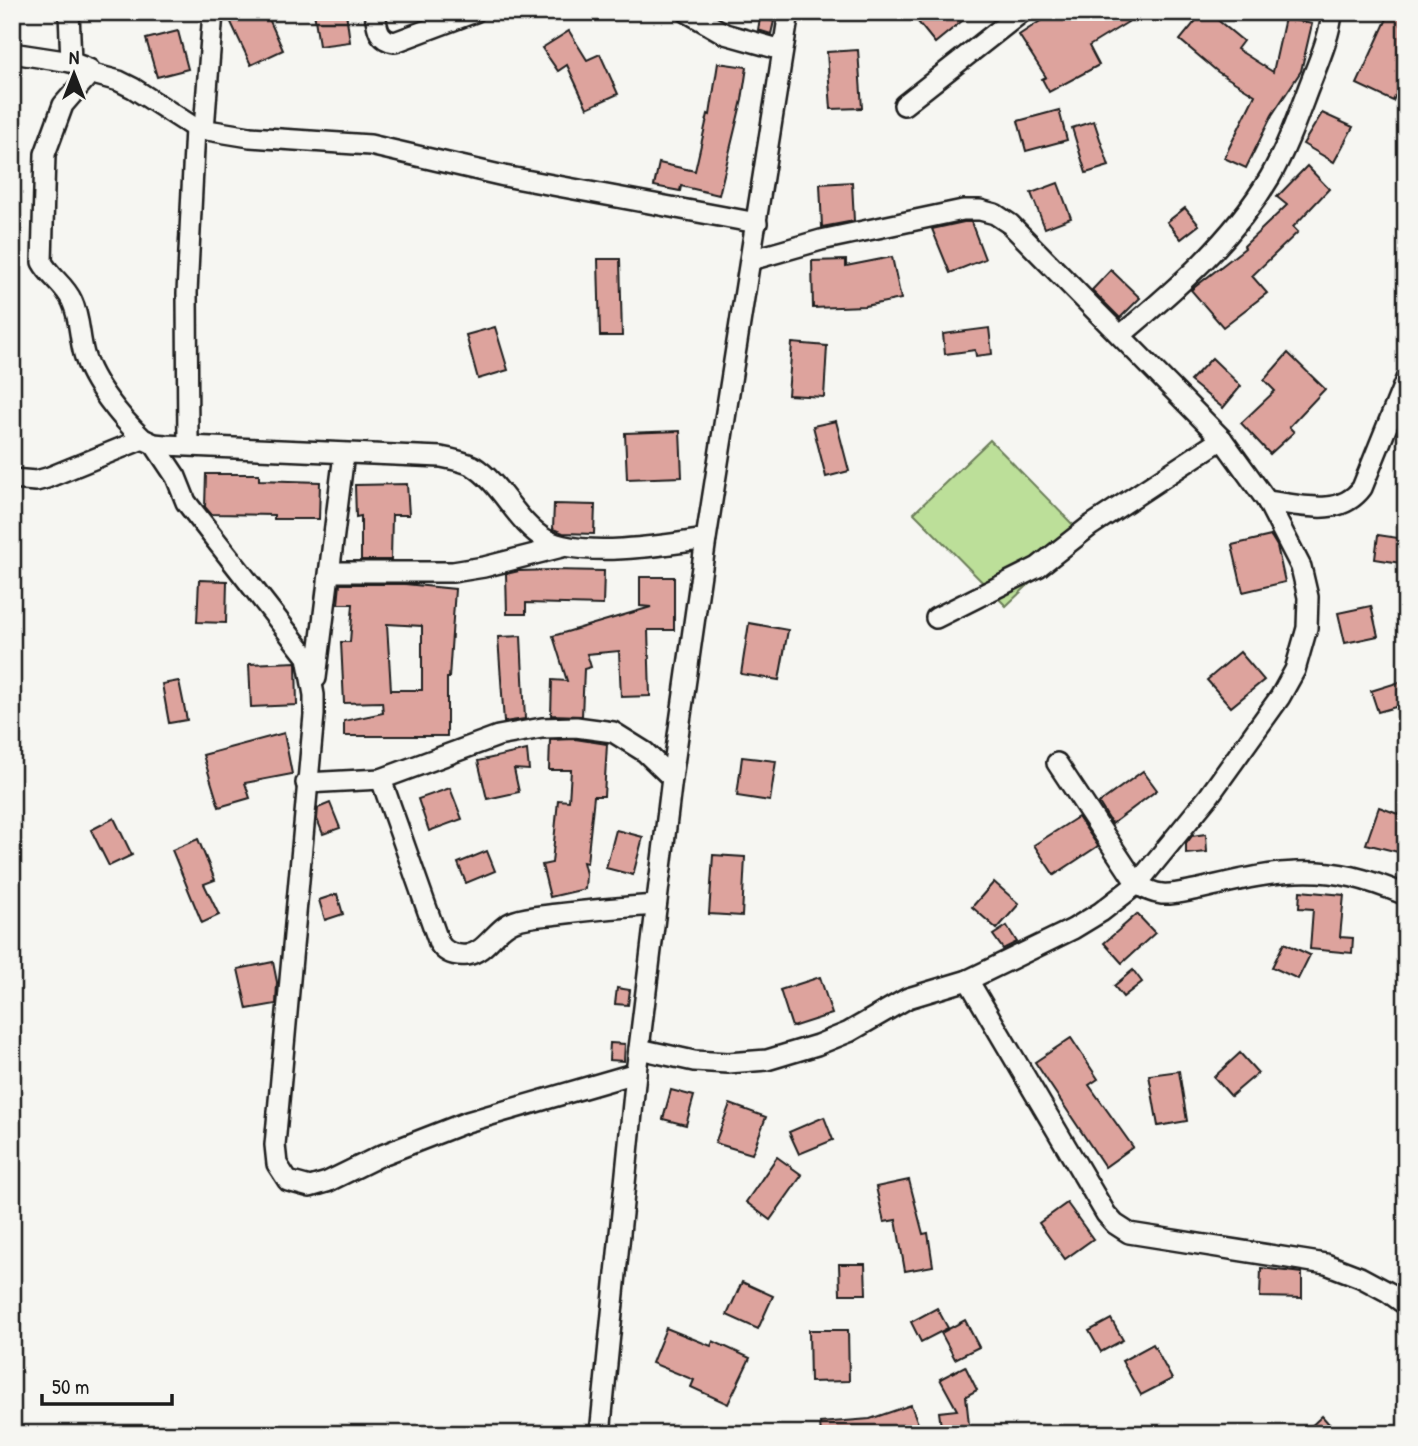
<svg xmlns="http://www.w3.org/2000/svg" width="1418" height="1446" font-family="'Patrick Hand',sans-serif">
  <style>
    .green { fill: #bcdf99; stroke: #6c7e5a; stroke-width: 2 }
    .building { fill: #dda39d; stroke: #1c1c1c; stroke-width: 2; fill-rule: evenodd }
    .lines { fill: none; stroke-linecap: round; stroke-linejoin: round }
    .street-casing { stroke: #1c1c1c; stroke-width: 24 }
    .street { stroke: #f6f6f2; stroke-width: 19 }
  </style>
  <rect width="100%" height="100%" fill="#f6f6f2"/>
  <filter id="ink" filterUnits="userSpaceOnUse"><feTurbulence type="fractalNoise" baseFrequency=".0143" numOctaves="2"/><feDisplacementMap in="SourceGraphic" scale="14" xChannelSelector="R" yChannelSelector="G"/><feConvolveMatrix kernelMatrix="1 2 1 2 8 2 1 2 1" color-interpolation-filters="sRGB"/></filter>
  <g filter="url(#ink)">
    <path class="green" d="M 990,440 L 1082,534 L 1006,606 L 914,513 Z"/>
    <g class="building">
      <path d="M 237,12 L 266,12 L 283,50 L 251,65 L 228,16 Z"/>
      <path d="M 314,12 L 346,12 L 350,42 L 319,46 Z"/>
      <path d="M 910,12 L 973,12 L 935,43 Z"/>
      <path d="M 1054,12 L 1122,12 L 1128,22 L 1089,46 L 1099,65 L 1049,92 L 1042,79 L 1046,77 L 1019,35 Z"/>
      <path d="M 1203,12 L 1208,12 L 1243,41 L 1237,49 L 1273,72 L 1285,18 L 1312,24 L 1301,71 L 1272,115 L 1246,168 L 1224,158 L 1255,95 L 1218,72 L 1180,40 Z"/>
      <path d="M 1390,12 L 1406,18 L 1406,73 L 1393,101 L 1357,84 Z"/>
      <path d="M 760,18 L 774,21 L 771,34 L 758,30 Z"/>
      <path d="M 178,31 L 188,69 L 157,77 L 146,39 Z"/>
      <path d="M 569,31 L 587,60 L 600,54 L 618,94 L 587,108 L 567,65 L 558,71 L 542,48 Z"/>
      <path d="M 858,50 L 862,108 L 831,109 L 827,52 Z"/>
      <path d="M 718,63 L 747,67 L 742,100 L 719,195 L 681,186 L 680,191 L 654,186 L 659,163 L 695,171 L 708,114 L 710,115 Z"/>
      <path d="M 1059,110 L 1067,140 L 1026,151 L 1018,121 Z"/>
      <path d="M 1322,113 L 1353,127 L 1334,162 L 1303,144 Z"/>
      <path d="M 1094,121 L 1109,166 L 1086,173 L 1072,128 Z"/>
      <path d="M 1307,166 L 1329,189 L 1293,227 L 1298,232 L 1252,276 L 1267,293 L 1223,327 L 1191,290 L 1245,248 L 1244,246 L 1287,205 L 1277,197 Z"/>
      <path d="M 852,182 L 854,221 L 822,227 L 820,184 Z"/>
      <path d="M 1058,183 L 1071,218 L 1045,228 L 1031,193 Z"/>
      <path d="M 1185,208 L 1199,225 L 1181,239 L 1167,222 Z"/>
      <path d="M 964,222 L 971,222 L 985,259 L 950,273 L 932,229 Z"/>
      <path d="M 892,257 L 901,299 L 865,306 L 813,308 L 812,261 L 846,260 L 846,266 Z"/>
      <path d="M 598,259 L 620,259 L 622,336 L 600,336 Z"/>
      <path d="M 1111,270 L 1140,298 L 1120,318 L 1092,290 Z"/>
      <path d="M 495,327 L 508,370 L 478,379 L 466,335 Z"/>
      <path d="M 989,328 L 992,354 L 976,356 L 975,350 L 945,354 L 943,334 Z"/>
      <path d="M 792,343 L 827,346 L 824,397 L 788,395 Z"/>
      <path d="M 1288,353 L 1325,389 L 1289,427 L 1294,432 L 1270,454 L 1241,423 L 1275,391 L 1264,380 Z"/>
      <path d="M 1212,358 L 1241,386 L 1223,408 L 1190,381 Z"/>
      <path d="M 836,421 L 849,471 L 826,477 L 813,426 Z"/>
      <path d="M 680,431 L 682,477 L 627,479 L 625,433 Z"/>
      <path d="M 206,474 L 259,474 L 259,480 L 320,482 L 319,519 L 274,519 L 274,515 L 211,514 L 205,507 Z"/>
      <path d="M 407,484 L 409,515 L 392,515 L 391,560 L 361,560 L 361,516 L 356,517 L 355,485 Z"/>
      <path d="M 554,504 L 595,505 L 594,534 L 563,533 L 553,529 Z"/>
      <path d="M 1378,535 L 1405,539 L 1401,563 L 1375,559 Z"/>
      <path d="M 1271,536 L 1277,546 L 1285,582 L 1243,592 L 1232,545 Z"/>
      <path d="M 552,570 L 604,571 L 603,605 L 526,603 L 526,614 L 507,614 L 506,574 L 519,571 Z"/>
      <path d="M 640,577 L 674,577 L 674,630 L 648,630 L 650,696 L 621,697 L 619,651 L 587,654 L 591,667 L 584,669 L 582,716 L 551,715 L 552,680 L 567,681 L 553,636 L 651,607 L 640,606 Z"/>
      <path d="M 199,580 L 227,581 L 226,623 L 197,622 Z"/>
      <path d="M 340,584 L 405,584 L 455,589 L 449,678 L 447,678 L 447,736 L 344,736 L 344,721 L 383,713 L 382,702 L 344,703 L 341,642 L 350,642 L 353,604 L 338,604 ZM 387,624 L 422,626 L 422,690 L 391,690 Z"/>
      <path d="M 1371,606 L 1378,636 L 1345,643 L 1338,613 Z"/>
      <path d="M 749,623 L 788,630 L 779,680 L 741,674 Z"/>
      <path d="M 521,636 L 525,719 L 504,722 L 498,637 Z"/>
      <path d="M 1240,652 L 1264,680 L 1231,707 L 1207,680 Z"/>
      <path d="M 296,662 L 297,705 L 251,707 L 249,664 Z"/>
      <path d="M 1406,680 L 1406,704 L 1378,712 L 1371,691 Z"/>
      <path d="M 179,681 L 187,720 L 169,723 L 162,684 Z"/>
      <path d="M 284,733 L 292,774 L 245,783 L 250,798 L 219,807 L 203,755 Z"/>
      <path d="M 575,739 L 607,744 L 604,796 L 594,796 L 587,863 L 583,862 L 586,874 L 585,889 L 550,897 L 542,865 L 552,863 L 558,800 L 569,801 L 571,770 L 549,770 L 550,740 Z"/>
      <path d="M 527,750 L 529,770 L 514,769 L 519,792 L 487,799 L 478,761 Z"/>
      <path d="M 742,757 L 776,761 L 770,801 L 737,796 Z"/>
      <path d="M 1143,771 L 1157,790 L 1112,824 L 1099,803 Z"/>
      <path d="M 450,788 L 462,819 L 429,831 L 418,799 Z"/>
      <path d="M 330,803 L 340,828 L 323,834 L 317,819 L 318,808 Z"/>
      <path d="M 1379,807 L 1406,817 L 1406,854 L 1366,844 Z"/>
      <path d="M 1078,817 L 1098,846 L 1054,875 L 1034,845 Z"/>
      <path d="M 114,818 L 132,855 L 109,866 L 91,830 Z"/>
      <path d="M 616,830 L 643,837 L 633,875 L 606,868 Z"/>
      <path d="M 1206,834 L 1207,852 L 1186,854 L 1186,844 L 1192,836 Z"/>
      <path d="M 198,839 L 215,880 L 204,884 L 219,915 L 202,923 L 172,850 Z"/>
      <path d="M 487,851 L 495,871 L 466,883 L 458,863 Z"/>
      <path d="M 713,855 L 745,857 L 742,916 L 709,914 Z"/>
      <path d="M 994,882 L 1019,904 L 997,929 L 972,907 Z"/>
      <path d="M 1300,891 L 1344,895 L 1340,937 L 1353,938 L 1352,953 L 1310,949 L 1313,909 L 1299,908 Z"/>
      <path d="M 337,894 L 343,914 L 325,920 L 319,900 Z"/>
      <path d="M 1137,914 L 1155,933 L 1122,963 L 1104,943 Z"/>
      <path d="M 1007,926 L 1017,942 L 1003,949 L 993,935 Z"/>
      <path d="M 1284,943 L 1310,955 L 1298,979 L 1272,967 Z"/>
      <path d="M 273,962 L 277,982 L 276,1004 L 247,1009 L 238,969 Z"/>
      <path d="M 1133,970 L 1142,982 L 1123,997 L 1114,986 Z"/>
      <path d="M 820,977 L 832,1014 L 792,1027 L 780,990 Z"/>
      <path d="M 617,988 L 630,990 L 628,1005 L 615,1004 Z"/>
      <path d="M 1071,1038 L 1098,1079 L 1089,1085 L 1133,1147 L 1105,1167 L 1035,1062 Z"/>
      <path d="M 610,1043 L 625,1044 L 624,1061 L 609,1060 Z"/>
      <path d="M 1240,1053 L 1258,1073 L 1231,1096 L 1214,1077 Z"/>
      <path d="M 1179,1071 L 1187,1121 L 1158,1126 L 1149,1075 Z"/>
      <path d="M 671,1090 L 694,1096 L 686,1125 L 663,1119 Z"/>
      <path d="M 730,1104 L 766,1117 L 752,1154 L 715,1143 Z"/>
      <path d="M 824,1117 L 833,1140 L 799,1154 L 789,1132 Z"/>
      <path d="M 777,1157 L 802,1175 L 770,1220 L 746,1202 Z"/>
      <path d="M 909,1180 L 923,1234 L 928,1233 L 933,1266 L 905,1271 L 896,1220 L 884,1222 L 876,1187 Z"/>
      <path d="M 1067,1203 L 1093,1239 L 1065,1259 L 1039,1223 Z"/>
      <path d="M 839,1264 L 865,1264 L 866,1294 L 840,1294 Z"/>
      <path d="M 1261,1268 L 1302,1273 L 1302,1298 L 1260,1297 Z"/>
      <path d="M 742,1282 L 773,1296 L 758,1329 L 727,1315 Z"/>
      <path d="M 937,1308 L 948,1328 L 921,1342 L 911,1322 Z"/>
      <path d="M 1111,1319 L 1123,1340 L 1101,1352 L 1089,1331 Z"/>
      <path d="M 965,1320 L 979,1347 L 955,1359 L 941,1333 Z"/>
      <path d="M 666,1328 L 711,1346 L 713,1341 L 750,1358 L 728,1404 L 691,1387 L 694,1380 L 652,1363 Z"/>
      <path d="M 809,1330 L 848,1330 L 849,1381 L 810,1382 Z"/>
      <path d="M 1153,1344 L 1172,1379 L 1141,1395 L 1122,1361 Z"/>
      <path d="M 965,1366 L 977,1390 L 966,1396 L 970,1434 L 942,1434 L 939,1412 L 957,1410 L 940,1379 Z"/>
      <path d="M 911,1405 L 922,1434 L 821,1434 L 820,1423 L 870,1419 Z"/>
      <path d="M 1322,1416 L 1338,1434 L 1303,1434 Z"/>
    </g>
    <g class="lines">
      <defs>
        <g id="street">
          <path d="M 69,12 L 71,62"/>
          <path d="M 375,12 C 377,28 378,40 395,42 L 475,12"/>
          <path d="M 687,12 L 725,34 L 782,50"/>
          <path d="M 12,53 L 71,62 L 89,69 L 88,76 L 63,105 L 45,154 L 42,262 C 50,277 65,285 72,301 C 80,318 79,336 84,354 C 92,383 122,419 143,439 L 154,444 L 165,445 L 441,457 C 452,459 463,461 473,466 C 502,484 516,522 545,539 C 580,559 667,545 706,539"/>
          <path d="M 89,73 L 119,81 L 133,88 L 195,128 L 250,137 L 370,145 L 504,176 L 757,223"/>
          <path d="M 904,105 L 1022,12"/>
          <path d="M 204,129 L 213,12"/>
          <path d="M 1121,335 C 1177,288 1232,241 1270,177 C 1286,149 1297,118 1308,89 C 1316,68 1331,34 1332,12"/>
          <path d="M 154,444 L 176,477 L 186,502 L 307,657 L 314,695 L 314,715 L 275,1145 L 277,1164 L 288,1181 L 310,1187 L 327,1182 L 382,1155 L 467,1122 L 636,1073"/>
          <path d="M 188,445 L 187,293 L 195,128"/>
          <path d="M 12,479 L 36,481 L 47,478 L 143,439"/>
          <path d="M 1267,501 C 1300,505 1340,518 1362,488 L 1406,379"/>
          <path d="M 331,572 L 453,572 L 484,567 L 562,547"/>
          <path d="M 936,618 L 1038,567 L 1090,526 L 1222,439"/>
          <path d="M 316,678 L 344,454"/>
          <path d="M 1057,763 L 1137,884 C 1145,889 1152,893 1162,894 C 1174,895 1187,891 1199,889 C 1231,882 1263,873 1296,872 C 1338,870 1367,879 1406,895"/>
          <path d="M 381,779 L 439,943 C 445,953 455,956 467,955 C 487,952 496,927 515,921 C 528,916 544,916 558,914 C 591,910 623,907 656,905"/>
          <path d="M 306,783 L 381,779 L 498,736 L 542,728 L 576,727 L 613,732 L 645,752 L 672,778"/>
          <path d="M 968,980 L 1106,1214 L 1115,1224 L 1129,1233 L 1326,1264 L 1360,1277 L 1388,1292 L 1406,1305"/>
          <path d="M 639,1049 L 694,1061 L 728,1063 L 767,1060 L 817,1045 L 849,1032 L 908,998 L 968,980 L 1073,929 L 1101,912 L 1137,884 L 1209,796 L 1280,697 L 1295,670 L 1307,628 L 1308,597 L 1301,567 L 1267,501 L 1222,439 L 1010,224 L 995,214 L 980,210 L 963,210 L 821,240 L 751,260"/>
          <path d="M 600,1434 L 636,1073 L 672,778 L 706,539 L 789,12"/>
        </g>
      </defs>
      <use href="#street" class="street-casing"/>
      <use href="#street" class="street"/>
    </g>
  </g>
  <rect width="1418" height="1446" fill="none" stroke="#f6f6f2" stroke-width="42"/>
  <rect x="21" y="21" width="1376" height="1404" fill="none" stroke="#1c1c1c" stroke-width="2.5" filter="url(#ink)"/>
  <g transform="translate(74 74)" stroke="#f6f6f2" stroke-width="5" paint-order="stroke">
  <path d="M0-5L12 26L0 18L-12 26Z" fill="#1c1c1c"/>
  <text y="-10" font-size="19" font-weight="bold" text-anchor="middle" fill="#1c1c1c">N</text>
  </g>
  <path d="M42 1394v10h130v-10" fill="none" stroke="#1c1c1c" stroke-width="3.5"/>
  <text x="52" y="1394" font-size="21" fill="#1c1c1c" stroke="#f6f6f2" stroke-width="5" paint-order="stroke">50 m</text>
</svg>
